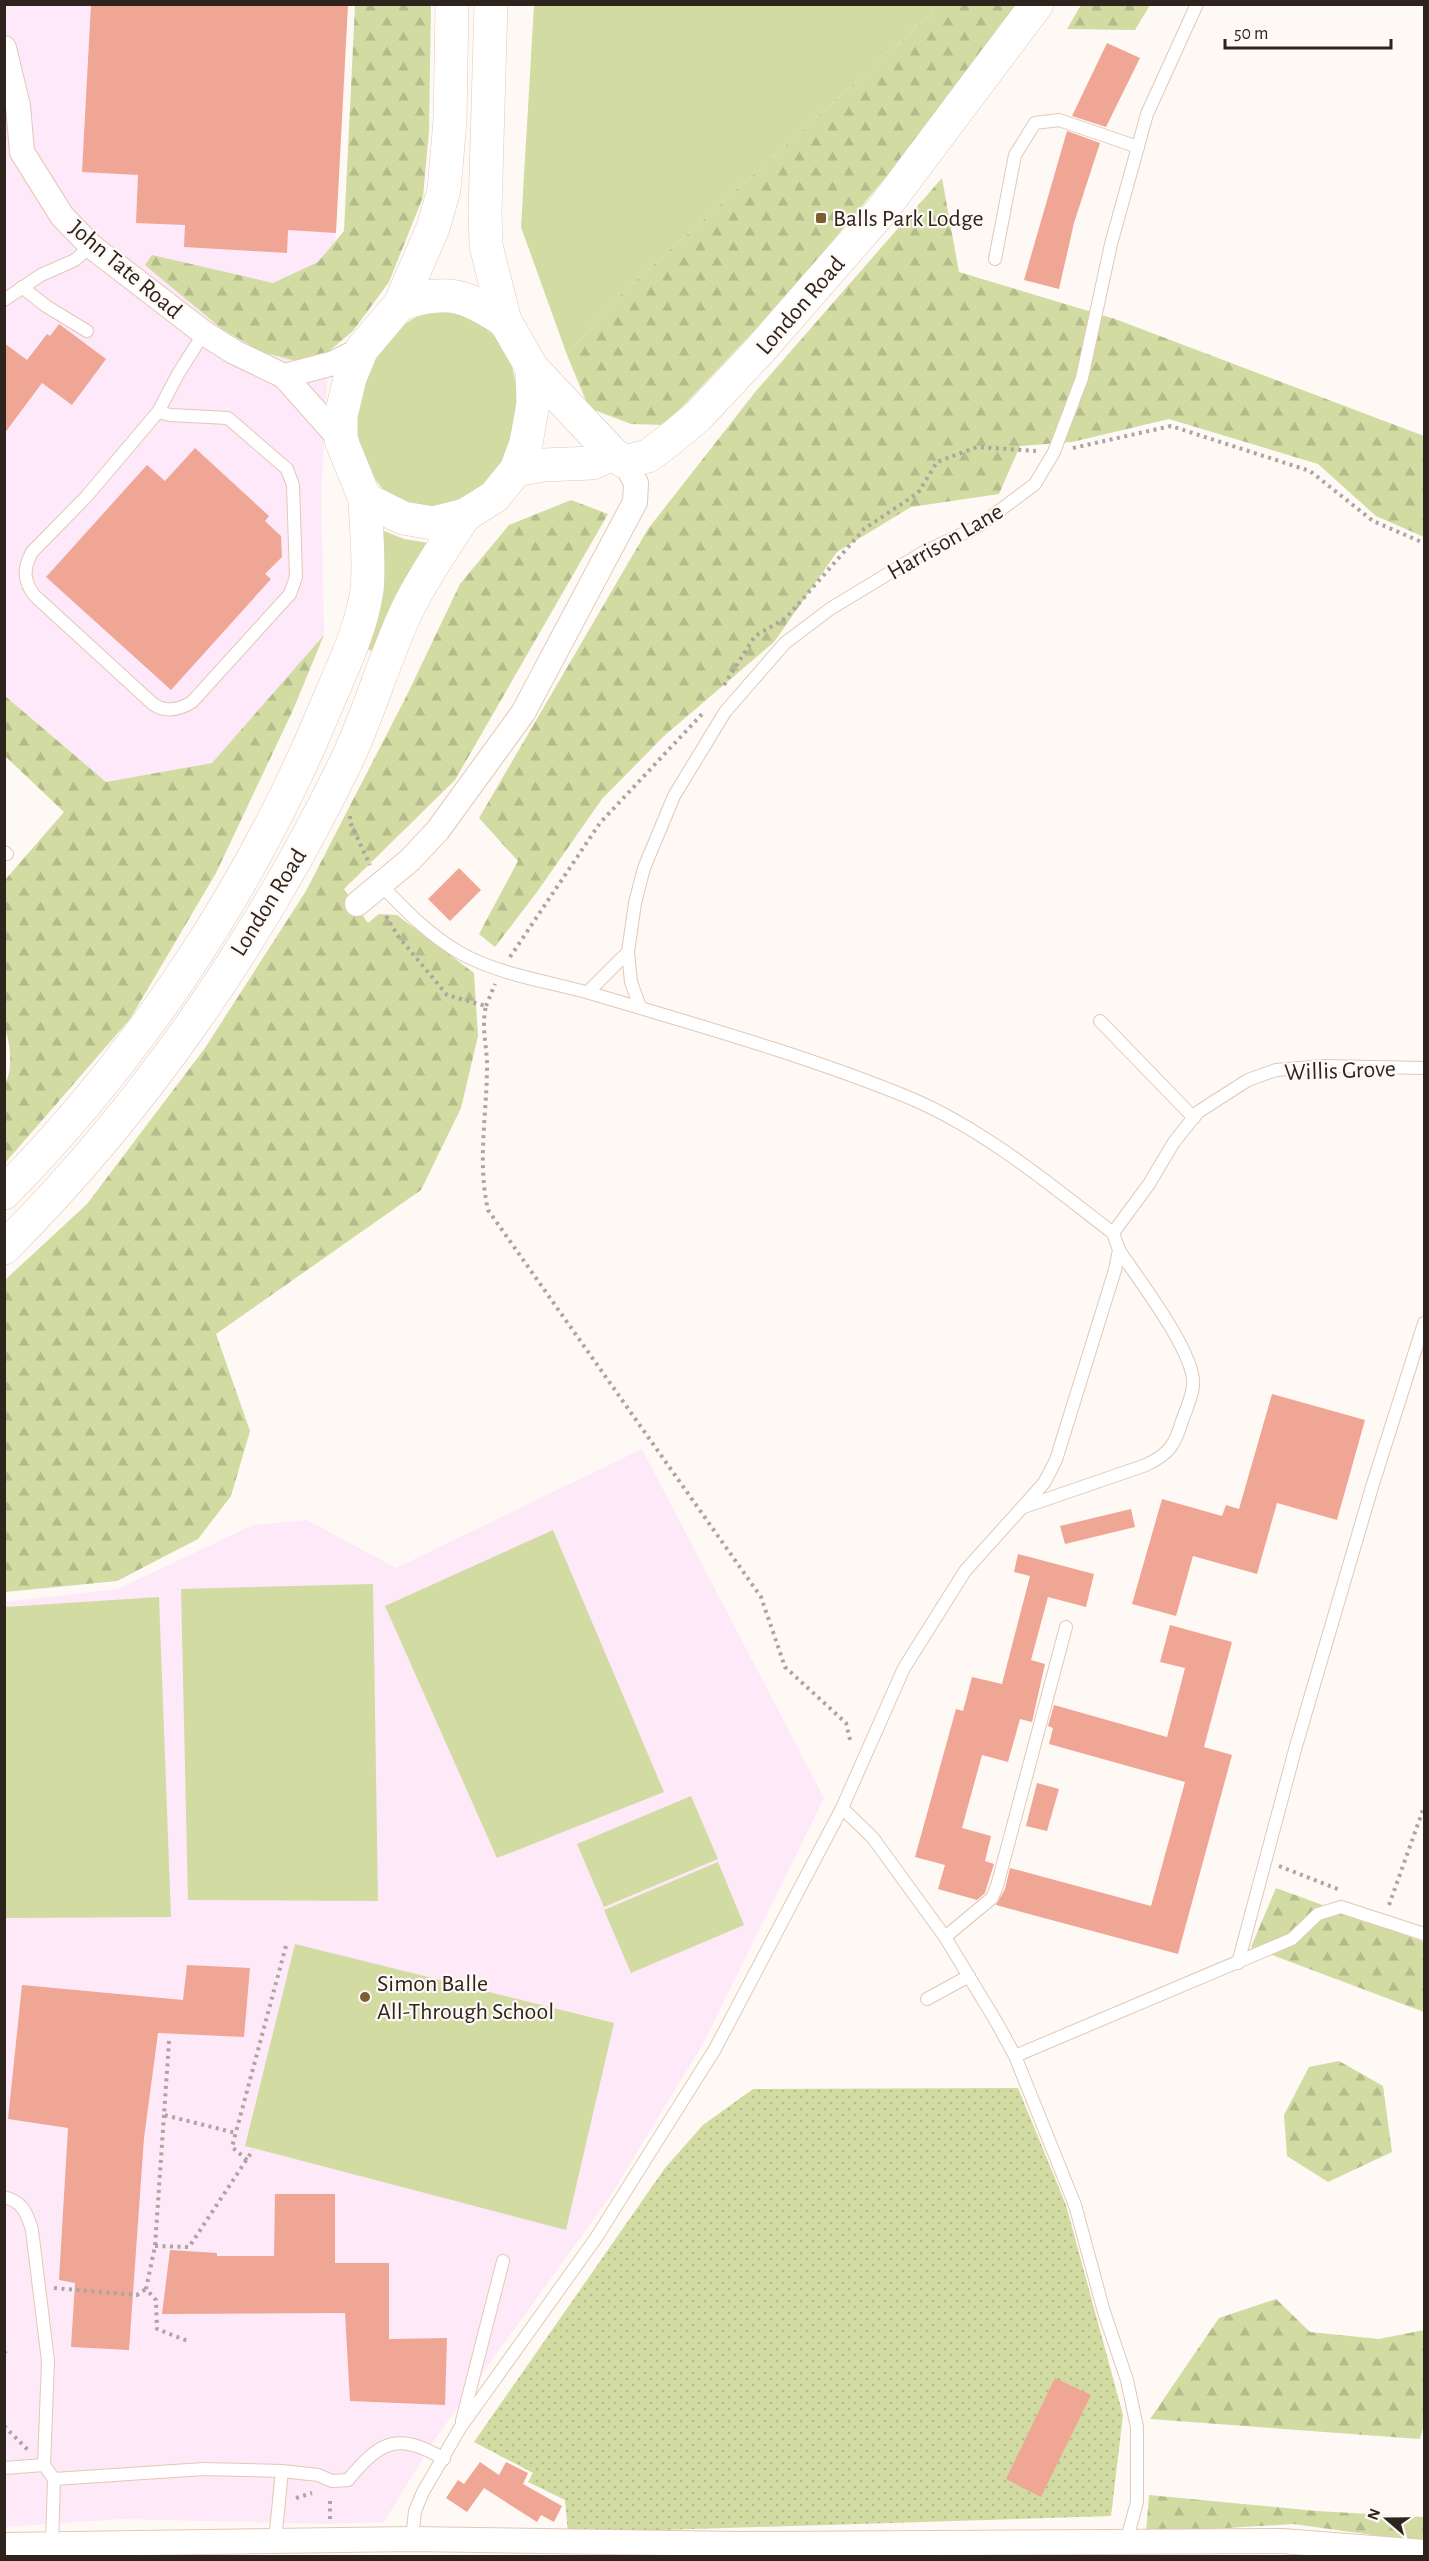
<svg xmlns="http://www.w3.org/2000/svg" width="1429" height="2561" font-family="'Alegreya Sans',sans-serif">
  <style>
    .commercial { fill: #fde9f9 }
    .education { fill: #fee9f8 }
    .grass { fill: #d1dba2 }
    .forest { fill: url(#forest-firs) }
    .park { fill: url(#park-dots) }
    .building { fill: #f0a695 }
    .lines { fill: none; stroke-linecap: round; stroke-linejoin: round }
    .lane-casing { stroke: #e2c8b6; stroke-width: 14 }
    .street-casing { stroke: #e2c8b6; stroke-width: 26 }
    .secondary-casing { stroke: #e2c8b6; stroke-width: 34 }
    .highway-casing { stroke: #e2c8b6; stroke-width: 34 }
    .path { stroke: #aca5a0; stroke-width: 4; stroke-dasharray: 3 4.5; stroke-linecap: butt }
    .lane { stroke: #fff; stroke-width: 12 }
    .street { stroke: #fff; stroke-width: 24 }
    .secondary { stroke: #fff; stroke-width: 33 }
    .highway { stroke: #fff; stroke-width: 33 }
    .poi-dot { fill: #7d5e33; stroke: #fef9f5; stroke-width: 2 }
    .labels { text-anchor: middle; stroke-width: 4.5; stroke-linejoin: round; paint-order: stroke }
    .poi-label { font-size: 24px; fill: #2e241d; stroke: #fef9f5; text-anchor: start }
    .street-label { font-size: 24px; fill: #2e241d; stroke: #fef9f5 }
  </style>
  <defs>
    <pattern id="forest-firs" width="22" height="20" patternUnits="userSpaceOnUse" patternTransform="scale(1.5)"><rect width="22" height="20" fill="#d1dba2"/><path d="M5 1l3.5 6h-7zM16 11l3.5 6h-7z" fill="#b4bc8b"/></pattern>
    <pattern id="park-dots" width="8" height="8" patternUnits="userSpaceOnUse" patternTransform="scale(1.5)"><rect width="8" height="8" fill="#d1dba2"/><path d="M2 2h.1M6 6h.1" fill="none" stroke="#b4bc8b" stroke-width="1.8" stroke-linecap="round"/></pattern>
  </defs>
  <rect width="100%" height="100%" fill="#fef9f5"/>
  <path class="commercial" d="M 5,5 L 348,5 L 321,495 L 324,635 L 212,763 L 106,782 L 5,696 Z"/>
  <path class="education" d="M 642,1449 L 824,1798 L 703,2044 L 609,2198 L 435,2439 L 384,2522 L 330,2524 L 122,2519 L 5,2527 L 5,1602 L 118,1589 L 253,1525 L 307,1520 L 396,1568 Z"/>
  <g class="grass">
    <path d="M 534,5 L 941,5 L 616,299 L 567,355 L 521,227 Z"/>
    <path d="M 449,311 C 508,325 525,376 513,431 C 510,446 503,465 493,477 C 487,484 471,498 462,503 C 442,512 405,508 388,494 C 377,485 369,469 364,456 C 343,408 372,339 418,316 C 428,312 439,311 449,311 Z"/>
    <path d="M 382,530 L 404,539 L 435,544 L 377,653 L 364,648 Z"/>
    <path d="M 553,1530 L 664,1792 L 497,1858 L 385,1606 Z"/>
    <path d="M 373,1584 L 378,1901 L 188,1900 L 181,1589 Z"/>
    <path d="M 159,1597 L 171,1917 L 5,1918 L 5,1607 Z"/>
    <path d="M 691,1796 L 718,1859 L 604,1907 L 577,1844 Z"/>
    <path d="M 718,1862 L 744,1925 L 631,1973 L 604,1910 Z"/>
    <path d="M 295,1944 L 614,2023 L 566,2230 L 245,2146 Z"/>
  </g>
  <g class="forest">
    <path d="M 355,5 L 431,5 L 429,131 L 423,197 L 389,282 L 353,331 L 328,352 L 308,360 L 292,360 L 262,352 L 222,329 L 145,265 L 152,255 L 273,283 L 318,262 L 344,231 Z"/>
    <path d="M 941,5 L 1018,5 L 931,123 L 785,298 L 665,425 L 631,424 L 589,408 L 567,355 L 616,299 Z"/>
    <path d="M 1081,5 L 1081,4 L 1150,5 L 1135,30 L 1067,29 Z"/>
    <path d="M 942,178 L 959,272 L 1115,319 L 1424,436 L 1424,537 L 1376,516 L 1318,464 L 1169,419 L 1072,442 L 1020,446 L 999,494 L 911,507 L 837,552 L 774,642 L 664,736 L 602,799 L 537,892 L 495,947 L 479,934 L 518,861 L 479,818 L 648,529 L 756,391 Z"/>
    <path d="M 571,500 L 608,514 L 455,780 L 344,889 L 368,923 L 379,914 L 397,915 L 474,973 L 478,1036 L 461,1108 L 421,1190 L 216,1334 L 250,1431 L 231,1496 L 198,1539 L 117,1581 L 5,1592 L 5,1280 L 87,1204 L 205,1048 L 306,891 L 407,695 L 460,584 L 509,525 Z"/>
    <path d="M 324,635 L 293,710 L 216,873 L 130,1019 L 5,1163 L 5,1083 C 13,1072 11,1041 4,1028 L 5,880 L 64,812 L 5,756 L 5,696 L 106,782 L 212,763 Z"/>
    <path d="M 1276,1888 L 1424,1942 L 1424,2012 L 1251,1947 Z"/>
    <path d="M 1339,2061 L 1383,2086 L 1392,2152 L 1328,2182 L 1287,2156 L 1284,2115 L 1309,2067 Z"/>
    <path d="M 1276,2299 L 1310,2332 L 1379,2339 L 1424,2330 L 1424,2425 L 1420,2439 L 1150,2419 L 1219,2318 Z"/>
    <path d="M 1149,2495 L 1316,2511 L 1424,2517 L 1424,2542 L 1293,2524 L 1146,2533 Z"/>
  </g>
  <path class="park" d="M 1018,2088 L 1066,2205 L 1123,2415 L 1111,2516 L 568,2533 L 565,2500 L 528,2482 L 533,2473 L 474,2442 L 665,2168 L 703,2125 L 753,2089 Z"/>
  <g class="building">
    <path d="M 91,4 L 348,4 L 336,233 L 288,230 L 287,253 L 184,247 L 185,225 L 136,223 L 138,175 L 82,172 Z"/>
    <path d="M 1107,43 L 1140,58 L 1106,127 L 1072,116 Z"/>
    <path d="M 1067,131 L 1100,143 L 1074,223 L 1059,289 L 1024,280 Z"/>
    <path d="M 59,324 L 106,359 L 72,405 L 42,383 L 4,434 L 4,343 L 27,360 L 47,334 L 50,336 Z"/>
    <path d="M 195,448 L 269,516 L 265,521 L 281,536 L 282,557 L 265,574 L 271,579 L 171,690 L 46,577 L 147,465 L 165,481 Z"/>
    <path d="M 459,868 L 481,890 L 450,921 L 428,899 Z"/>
    <path d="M 1272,1394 L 1365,1420 L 1337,1520 L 1277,1503 L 1257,1574 L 1193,1556 L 1176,1616 L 1132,1604 L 1162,1499 L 1222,1516 L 1226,1505 L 1239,1509 Z"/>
    <path d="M 1131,1509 L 1135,1527 L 1065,1544 L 1060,1526 Z"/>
    <path d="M 1018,1554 L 1094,1574 L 1086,1607 L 1048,1597 L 1031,1660 L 1045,1664 L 1032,1722 L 1020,1719 L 1008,1762 L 982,1755 L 962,1828 L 991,1836 L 985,1861 L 994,1864 L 985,1893 L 977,1900 L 938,1889 L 945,1865 L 915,1857 L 956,1709 L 963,1711 L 972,1677 L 1002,1684 L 1030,1576 L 1014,1572 Z"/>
    <path d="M 1170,1625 L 1232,1642 L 1204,1747 L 1232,1755 L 1178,1954 L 996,1905 L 1005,1889 L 1010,1868 L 1151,1906 L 1185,1782 L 1049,1744 L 1053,1728 L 1048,1726 L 1054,1705 L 1167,1737 L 1185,1668 L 1160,1662 Z"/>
    <path d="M 1037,1783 L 1059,1789 L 1047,1831 L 1026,1826 Z"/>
    <path d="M 187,1965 L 250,1968 L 244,2037 L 158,2033 L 144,2138 L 129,2350 L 71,2347 L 75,2283 L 59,2280 L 68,2128 L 8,2119 L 22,1985 L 183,2000 Z"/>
    <path d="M 275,2194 L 335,2194 L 335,2263 L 389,2263 L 389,2339 L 447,2338 L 445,2405 L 350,2401 L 345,2313 L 162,2314 L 170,2250 L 217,2253 L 217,2256 L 274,2256 Z"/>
    <path d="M 1055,2378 L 1091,2395 L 1041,2497 L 1006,2479 Z"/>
    <path d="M 480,2462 L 499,2475 L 506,2462 L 528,2473 L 523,2484 L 562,2506 L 554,2522 L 541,2515 L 537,2522 L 484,2488 L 467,2512 L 446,2498 L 458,2480 L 464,2484 Z"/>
  </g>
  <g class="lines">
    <defs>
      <g id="lane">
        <path d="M 995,259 L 1015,155 L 1035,123 L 1059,120 L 1138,147"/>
        <path d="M 22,287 L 46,306 L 87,331"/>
        <path d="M 4,300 L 41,275 L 75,260 L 91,246"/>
        <path d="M 158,412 L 170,415 L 228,418 L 287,469 L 293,485 L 296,577 L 290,594 L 192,702 C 179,710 166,713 153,704 L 35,596 C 23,581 23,569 32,552 L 86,497 L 158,412 L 178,374 L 204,333"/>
        <path d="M 4,852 L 7,854"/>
        <path d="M 380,884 C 405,910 430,936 462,954 C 505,977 554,982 600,996 C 704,1027 810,1057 910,1098 C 985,1130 1049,1184 1113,1233 L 1119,1250 L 1115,1270 L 1056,1460 L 1044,1483 L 965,1571 L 904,1668 L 842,1808 L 715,2049 L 596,2238 L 460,2428 L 423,2492 L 415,2511 L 412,2539"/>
        <path d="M 588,992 L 628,952"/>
        <path d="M 640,1007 L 631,982 L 628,952 L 635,903 L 644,868 L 674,796 L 725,712 L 785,643 L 830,609 L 924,552 L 979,526 L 1035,484 L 1054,452 L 1082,378 L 1111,244 L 1147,114 L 1197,4"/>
        <path d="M 1100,1021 L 1194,1118"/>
        <path d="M 1113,1233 L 1149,1184 L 1174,1142 L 1198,1112 L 1248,1080 L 1276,1070 L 1325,1066 L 1424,1068"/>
        <path d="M 1024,1507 L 1146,1465 C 1169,1454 1175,1445 1182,1421 C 1186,1410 1192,1397 1193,1386 C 1197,1354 1137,1278 1119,1250"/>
        <path d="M 842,1808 L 873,1838 L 945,1937 L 997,2023 L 1015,2056 L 1075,2205 L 1104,2312 L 1127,2380 L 1137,2427 L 1137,2502 L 1126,2542"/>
        <path d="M 945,1937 L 992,1898 L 997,1886 L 1066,1627"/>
        <path d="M 1238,1963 L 1296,1746 L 1372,1487 L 1424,1323"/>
        <path d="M 927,1999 L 969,1976"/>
        <path d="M 1015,2056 L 1292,1939 L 1318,1914 L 1341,1907 L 1424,1934"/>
        <path d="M 4,2197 C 22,2201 27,2213 32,2230 L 48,2361 L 44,2465 L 54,2479 L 52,2545"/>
        <path d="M 462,2421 L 503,2261"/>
        <path d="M 4,2468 L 44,2465"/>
        <path d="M 54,2479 L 204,2469 L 282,2471 L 318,2475 L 332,2481 L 348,2480 C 381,2440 398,2432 444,2459"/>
        <path d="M 275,2541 L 282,2471"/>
      </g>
      <g id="street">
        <path d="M 4,48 L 18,106 L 22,152 L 62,216 L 91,246 L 204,333 L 234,352 L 284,376 L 341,440"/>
        <path d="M 284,376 L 334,363 L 362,349"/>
        <path d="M 357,904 L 410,860 L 438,830 L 523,713 L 635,502 L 636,483 L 625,462"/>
        <path d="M 4,2545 L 412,2539 L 741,2544 L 1282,2541 L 1424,2552"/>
      </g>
      <g id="secondary">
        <path d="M 532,368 L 613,454 L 625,462 L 648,456 L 668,441 L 698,416 L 760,350 L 883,209 L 1037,4"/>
        <path d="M 516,470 L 543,465 L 592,463 L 613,454"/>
      </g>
      <g id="highway">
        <path d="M 452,4 L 450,121 L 444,190 L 433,228 L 400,304 L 362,349 L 350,378 L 341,416 L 341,440 L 365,499 L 403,518 L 433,523 L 465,515 L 494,497 L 516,470 L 526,443 L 533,404 L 532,368 L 505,321 L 486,246 L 485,211 L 491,4"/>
        <path d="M 400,304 C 448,289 464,294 505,321"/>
        <path d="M 4,1193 C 140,1055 251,888 325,709 C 341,671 361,631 367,590 C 370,560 366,529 365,499"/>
        <path d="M 4,1248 C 143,1109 257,944 343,768 C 369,716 383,660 408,608 C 424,576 445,545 465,515"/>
      </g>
    </defs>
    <use href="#lane" class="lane-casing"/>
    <use href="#street" class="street-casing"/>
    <use href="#secondary" class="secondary-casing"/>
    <use href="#highway" class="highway-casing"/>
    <g class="path">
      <path d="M 1073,448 L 1171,426 L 1310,471 L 1373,521 L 1424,543"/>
      <path d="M 724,685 L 755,636 L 786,618 L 864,529 L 918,493 L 937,462 L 977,447 L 1036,451"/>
      <path d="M 350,816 L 350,822 L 370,865"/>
      <path d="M 386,916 L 398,936 L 447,995 L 486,1006 C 481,1027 487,1045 487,1066 C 487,1115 477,1161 488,1210 L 761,1597 L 785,1667 L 846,1723 L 851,1744"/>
      <path d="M 510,957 L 600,823 L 702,714"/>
      <path d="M 486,1006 L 495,984"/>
      <path d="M 1279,1866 L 1340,1890"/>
      <path d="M 1389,1905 L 1424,1807"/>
      <path d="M 169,2041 L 164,2115 L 236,2133"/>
      <path d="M 164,2115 L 155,2246 L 146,2289 L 156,2300 L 157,2329 L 188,2341"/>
      <path d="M 247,2160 L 232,2147 L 287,1942"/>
      <path d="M 155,2246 L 189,2247 L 253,2150"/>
      <path d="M 54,2288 L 137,2295 L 146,2289"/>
      <path d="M 4,2351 L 8,2357"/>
      <path d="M 4,2426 L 28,2450"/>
      <path d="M 296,2498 L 312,2493"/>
      <path d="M 330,2519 L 330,2497"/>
    </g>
    <use href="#lane" class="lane"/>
    <use href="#street" class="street"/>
    <use href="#secondary" class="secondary"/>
    <use href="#highway" class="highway"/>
  </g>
  <g class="poi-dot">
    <rect x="815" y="212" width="12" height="12" rx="3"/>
    <circle cx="365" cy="1997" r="6"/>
  </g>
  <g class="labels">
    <g class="poi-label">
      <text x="833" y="226">Balls Park Lodge</text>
      <text x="377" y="1991">Simon Balle<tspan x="377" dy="28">All-Through School</tspan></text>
    </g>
    <g class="street-label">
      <text transform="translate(126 269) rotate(40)" y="8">John Tate Road</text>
      <text transform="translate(800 305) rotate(-49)" y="8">London Road</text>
      <text transform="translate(945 541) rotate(-30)" y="8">Harrison Lane</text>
      <text transform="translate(268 902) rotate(-58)" y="8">London Road</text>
      <text transform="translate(1340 1070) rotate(-2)" y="8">Willis Grove</text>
    </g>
  </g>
  <rect width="1429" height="2561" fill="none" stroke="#2e241d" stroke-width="12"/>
  <g transform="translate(1387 2519) rotate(290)" stroke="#fef9f5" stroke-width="4.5" paint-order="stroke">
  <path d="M0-4.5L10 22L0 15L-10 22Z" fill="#2e241d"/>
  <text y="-9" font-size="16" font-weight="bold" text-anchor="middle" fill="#2e241d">N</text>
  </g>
  <path d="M1225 39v9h166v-9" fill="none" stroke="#2e241d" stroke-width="3"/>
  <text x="1234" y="39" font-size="18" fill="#2e241d" stroke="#fef9f5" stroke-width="4.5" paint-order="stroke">50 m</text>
</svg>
